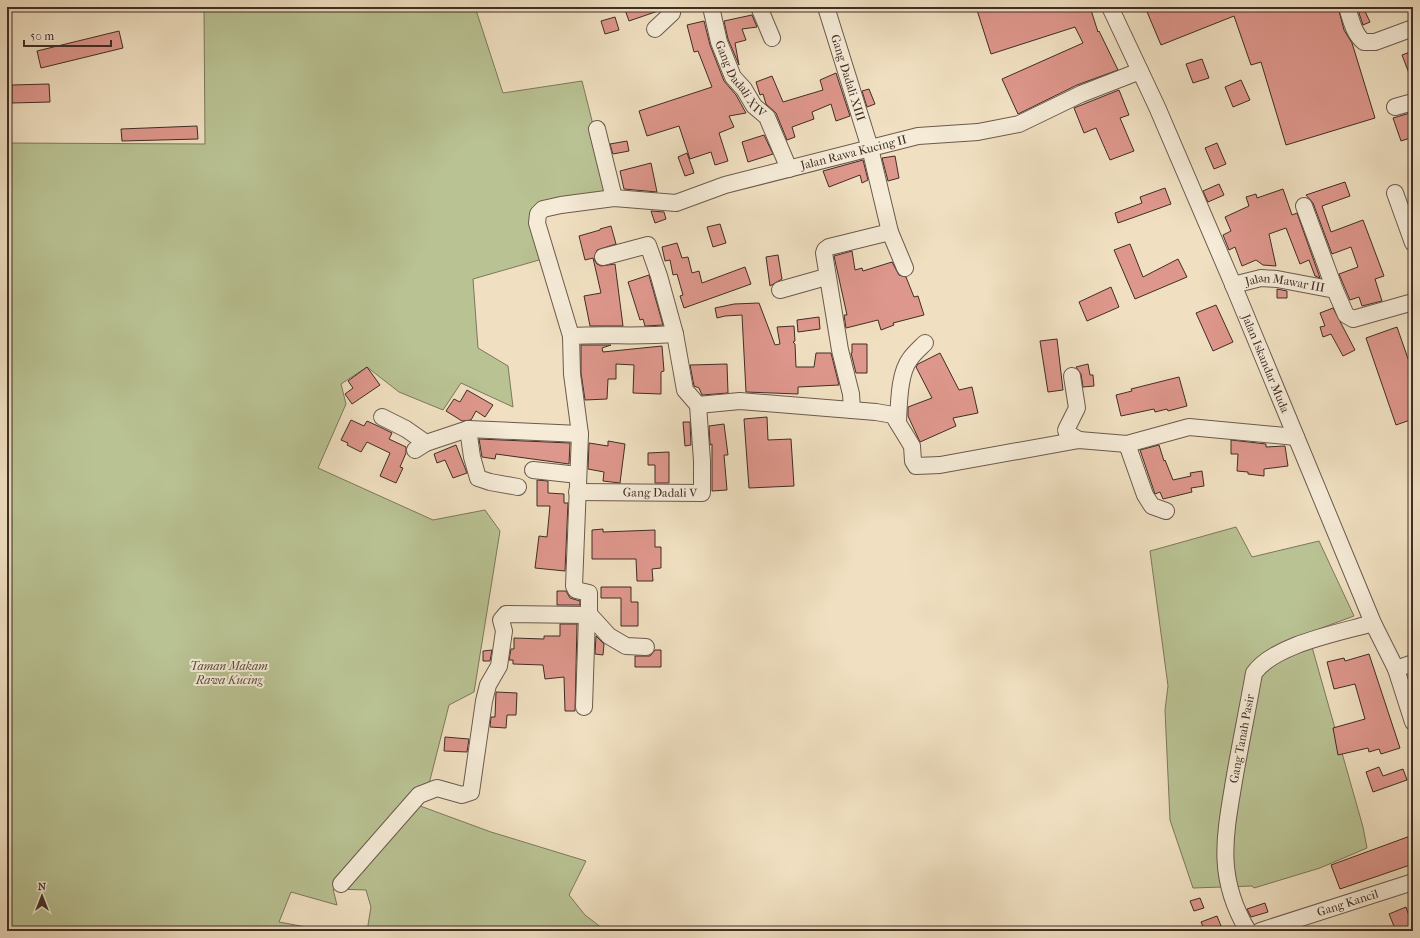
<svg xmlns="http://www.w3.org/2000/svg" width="1420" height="938" font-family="'IM FELL French Canon',serif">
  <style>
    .green { fill: #b9c293; stroke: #7c785c }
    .building { fill: #de978c; stroke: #402d26 }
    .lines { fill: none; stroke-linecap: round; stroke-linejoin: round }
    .minor-casing { stroke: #6c5a4d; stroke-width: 18 }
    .minor { stroke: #f5ebd7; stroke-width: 16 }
    .labels { text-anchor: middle; stroke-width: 4; stroke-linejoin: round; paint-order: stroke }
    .street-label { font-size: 12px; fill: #402d26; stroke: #f5ebd7 }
    .park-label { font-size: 12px; font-style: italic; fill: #584b3c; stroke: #f5ebd7 }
  </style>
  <rect width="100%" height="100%" fill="#f0e0c1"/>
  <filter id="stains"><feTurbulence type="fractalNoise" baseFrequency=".005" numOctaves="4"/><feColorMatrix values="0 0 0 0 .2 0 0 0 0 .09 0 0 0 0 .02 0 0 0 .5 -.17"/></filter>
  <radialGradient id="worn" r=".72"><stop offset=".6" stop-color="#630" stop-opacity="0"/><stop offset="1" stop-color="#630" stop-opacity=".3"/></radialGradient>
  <g class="green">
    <path d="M 204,7 L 475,7 L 503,93 L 582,81 L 610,192 L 531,209 L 546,258 L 473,279 L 478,348 L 508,366 L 513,407 L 461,383 L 443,410 L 399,392 L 367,367 L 341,384 L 346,404 L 318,468 L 433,520 L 485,510 L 500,531 L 474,692 L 449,705 L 427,792 L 412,803 L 491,832 L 586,861 L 569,895 L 585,915 L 606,931 L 367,931 L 371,907 L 366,890 L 333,889 L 337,905 L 291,892 L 279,922 L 328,931 L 7,931 L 7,143 L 205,144 Z"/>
    <path d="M 1236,527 L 1252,557 L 1319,541 L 1354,616 L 1308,633 L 1363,827 L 1367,848 L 1320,868 L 1254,888 L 1252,886 L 1193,888 L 1170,820 L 1165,710 L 1168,686 L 1150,551 Z"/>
  </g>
  <g class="building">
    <path d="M 624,7 L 663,7 L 661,10 L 629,21 Z"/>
    <path d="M 976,7 L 1090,7 L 1098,32 L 1099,31 L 1118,70 L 1077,85 L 1018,114 L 1002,79 L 1083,43 L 1075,27 L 991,54 Z"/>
    <path d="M 1145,7 L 1338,7 L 1344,30 L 1352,43 L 1375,118 L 1286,145 L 1261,62 L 1251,65 L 1234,16 L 1161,45 Z"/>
    <path d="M 1357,7 L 1363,7 L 1370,22 L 1363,25 Z"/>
    <path d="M 752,15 L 757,27 L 742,29 L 746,40 L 735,43 L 739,65 L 728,39 L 724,21 Z"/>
    <path d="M 615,17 L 619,30 L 605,34 L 601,21 Z"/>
    <path d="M 704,21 L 710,45 L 724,81 L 736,95 L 746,113 L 729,116 L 734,127 L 719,133 L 728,161 L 715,165 L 711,152 L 690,159 L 679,126 L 647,136 L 639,111 L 712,87 L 698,51 L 694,52 L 687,25 Z"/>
    <path d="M 119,31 L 123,48 L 41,68 L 37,51 Z"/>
    <path d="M 1413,51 L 1413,81 L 1412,81 L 1402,55 Z"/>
    <path d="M 1202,59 L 1209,78 L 1193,83 L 1186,64 Z"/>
    <path d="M 836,73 L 850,116 L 836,121 L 831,104 L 812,112 L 814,119 L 792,127 L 795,137 L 787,140 L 776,113 L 766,104 L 763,94 L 760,95 L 756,82 L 772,76 L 783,102 L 823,90 L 820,80 Z"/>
    <path d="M 1241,80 L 1250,100 L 1233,107 L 1225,87 Z"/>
    <path d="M 49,84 L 50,102 L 12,103 L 12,85 Z"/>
    <path d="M 869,89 L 875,104 L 867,107 L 862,91 Z"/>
    <path d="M 1119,90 L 1129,115 L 1120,118 L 1134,151 L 1110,160 L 1096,128 L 1084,133 L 1074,108 Z"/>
    <path d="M 1410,113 L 1413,122 L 1413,137 L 1401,141 L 1393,118 Z"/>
    <path d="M 197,126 L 198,139 L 122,141 L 121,129 Z"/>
    <path d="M 764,135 L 773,154 L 748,162 L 742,142 Z"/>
    <path d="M 627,141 L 629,151 L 613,154 L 610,144 Z"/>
    <path d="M 1217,143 L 1226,164 L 1214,169 L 1205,148 Z"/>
    <path d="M 687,153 L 694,173 L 685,176 L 678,157 Z"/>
    <path d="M 895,156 L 899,178 L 888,181 L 882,158 Z"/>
    <path d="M 863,160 L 868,180 L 862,183 L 860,175 L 829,187 L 823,171 Z"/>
    <path d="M 651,163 L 657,192 L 624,189 L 620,171 Z"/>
    <path d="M 1345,182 L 1350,196 L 1322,206 L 1331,232 L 1363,220 L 1384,276 L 1375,279 L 1382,301 L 1362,306 L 1359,297 L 1350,300 L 1339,274 L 1358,267 L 1351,247 L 1332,254 L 1313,203 L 1306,195 Z"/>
    <path d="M 1219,184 L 1224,195 L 1208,202 L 1203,191 Z"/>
    <path d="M 1165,188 L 1171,204 L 1118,223 L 1115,213 L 1142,203 L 1140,197 Z"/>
    <path d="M 1283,189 L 1292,215 L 1297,213 L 1320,278 L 1315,276 L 1309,260 L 1300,264 L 1286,228 L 1269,234 L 1276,266 L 1263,265 L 1256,260 L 1242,266 L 1235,247 L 1229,250 L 1223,235 L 1231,231 L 1225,217 L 1249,206 L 1246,197 L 1256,194 L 1257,198 Z"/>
    <path d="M 651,211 L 664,212 L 666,219 L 655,223 Z"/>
    <path d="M 720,224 L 726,243 L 713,247 L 707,227 Z"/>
    <path d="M 611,226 L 616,244 L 597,250 L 594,259 L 597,264 L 601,266 L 615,264 L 623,326 L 590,326 L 584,296 L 601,293 L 593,258 L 585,260 L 579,236 L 600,230 L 600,229 Z"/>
    <path d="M 677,243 L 682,258 L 688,257 L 692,273 L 699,271 L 702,283 L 745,267 L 751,284 L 684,308 L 680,296 L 683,295 L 677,274 L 673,275 L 670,260 L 665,261 L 662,247 Z"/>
    <path d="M 1130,244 L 1143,277 L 1178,259 L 1187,277 L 1135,299 L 1114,250 Z"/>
    <path d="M 852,251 L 855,270 L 862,268 L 863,271 L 892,262 L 899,275 L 906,277 L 914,297 L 918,296 L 924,315 L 893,323 L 894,325 L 881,330 L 878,320 L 846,328 L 844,315 L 847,315 L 834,256 Z"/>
    <path d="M 778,255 L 782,279 L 770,286 L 766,257 Z"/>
    <path d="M 649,275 L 650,279 L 663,325 L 645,326 L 643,319 L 640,320 L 628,282 Z"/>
    <path d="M 1111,287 L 1119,307 L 1087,321 L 1079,302 Z"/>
    <path d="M 1277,289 L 1287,291 L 1287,298 L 1277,298 Z"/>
    <path d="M 759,303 L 775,345 L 780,344 L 777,327 L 794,326 L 795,341 L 793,342 L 795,344 L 796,367 L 814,367 L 816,353 L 831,353 L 839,385 L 798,387 L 798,394 L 746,392 L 742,315 L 725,316 L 717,318 L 715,308 L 734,304 Z"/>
    <path d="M 1216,305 L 1233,342 L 1213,351 L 1196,313 Z"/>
    <path d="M 1333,308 L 1355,350 L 1343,356 L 1331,334 L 1323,337 L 1320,327 L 1325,326 L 1320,313 Z"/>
    <path d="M 819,317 L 820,329 L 798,332 L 797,320 Z"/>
    <path d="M 1397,327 L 1413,373 L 1413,419 L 1396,425 L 1366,338 Z"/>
    <path d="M 1057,339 L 1063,390 L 1048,392 L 1040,341 Z"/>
    <path d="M 852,344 L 867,344 L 867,373 L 856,373 L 851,353 L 852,353 Z"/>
    <path d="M 581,345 L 611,345 L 602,348 L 603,352 L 662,346 L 664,371 L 661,372 L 661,394 L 633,393 L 634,365 L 616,364 L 616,379 L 608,379 L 607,399 L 585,400 L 581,373 Z"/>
    <path d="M 940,353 L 959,390 L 972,387 L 978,413 L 953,418 L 956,426 L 920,442 L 908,416 L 908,407 L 932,398 L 916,367 L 918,364 Z"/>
    <path d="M 727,364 L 728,393 L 702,395 L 699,388 L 694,386 L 690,365 Z"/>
    <path d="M 1088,364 L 1090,375 L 1093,375 L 1094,386 L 1083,387 L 1081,374 L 1076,367 Z"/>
    <path d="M 367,367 L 380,385 L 352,404 L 345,394 L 353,388 L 348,381 Z"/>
    <path d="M 1179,377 L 1187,406 L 1168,411 L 1167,409 L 1155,412 L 1154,409 L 1121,416 L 1116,395 L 1132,391 L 1131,389 Z"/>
    <path d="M 467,390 L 493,405 L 485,417 L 476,411 L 471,420 L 462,421 L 446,411 L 454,399 L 460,402 Z"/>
    <path d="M 767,417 L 768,440 L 791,439 L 794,486 L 749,488 L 744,419 Z"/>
    <path d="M 351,420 L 364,426 L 367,421 L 380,427 L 392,433 L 389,439 L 406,447 L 406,453 L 400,467 L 403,468 L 396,483 L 380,476 L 390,453 L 367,442 L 361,452 L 347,445 L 348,443 L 341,440 Z"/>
    <path d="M 683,422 L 690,422 L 691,445 L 685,446 Z"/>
    <path d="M 724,424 L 728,455 L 724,455 L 727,490 L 712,491 L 712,444 L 710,445 L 709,426 Z"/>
    <path d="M 479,439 L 570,443 L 569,464 L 496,454 L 495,459 L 482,457 Z"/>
    <path d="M 1231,440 L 1266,444 L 1266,447 L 1285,446 L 1288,466 L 1264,469 L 1264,476 L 1248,474 L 1248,472 L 1237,471 L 1238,454 L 1231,454 Z"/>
    <path d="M 608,441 L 625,444 L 620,483 L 603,481 L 604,472 L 588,469 L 589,443 L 608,446 Z"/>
    <path d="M 456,445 L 467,473 L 453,478 L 445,460 L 437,463 L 434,454 Z"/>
    <path d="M 1159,445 L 1164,461 L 1165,460 L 1173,480 L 1191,476 L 1190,473 L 1202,471 L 1204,486 L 1191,488 L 1192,492 L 1163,499 L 1160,492 L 1155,494 L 1140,450 Z"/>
    <path d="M 669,452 L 669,483 L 655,483 L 655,465 L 648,465 L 648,453 Z"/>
    <path d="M 537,480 L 548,481 L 548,493 L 564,494 L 564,503 L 568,503 L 565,571 L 535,568 L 539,536 L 547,537 L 550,506 L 537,506 Z"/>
    <path d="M 603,529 L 603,532 L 655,530 L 655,547 L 661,547 L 661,568 L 652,569 L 653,581 L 637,581 L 636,559 L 592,559 L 592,530 Z"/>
    <path d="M 601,587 L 631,587 L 631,602 L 638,602 L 638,626 L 621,626 L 621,598 L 601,598 Z"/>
    <path d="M 557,591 L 566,591 L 570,598 L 580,601 L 580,605 L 557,605 Z"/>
    <path d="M 560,624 L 577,624 L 575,711 L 565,711 L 564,677 L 545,679 L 543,665 L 513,664 L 513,660 L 509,660 L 511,649 L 514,649 L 514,638 L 544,639 L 544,636 L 560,636 Z"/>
    <path d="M 596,636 L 604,644 L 603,655 L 595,654 Z"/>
    <path d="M 492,650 L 490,661 L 483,661 L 483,651 Z"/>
    <path d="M 655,650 L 661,650 L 661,667 L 635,667 L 635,656 L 650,656 Z"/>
    <path d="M 1369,654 L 1400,748 L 1381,754 L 1379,749 L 1369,752 L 1368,748 L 1338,755 L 1333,728 L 1365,719 L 1355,684 L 1334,689 L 1327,662 L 1344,658 L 1345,661 Z"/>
    <path d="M 496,692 L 517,693 L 516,715 L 507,715 L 506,728 L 490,727 L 491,717 L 495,717 Z"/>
    <path d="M 445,737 L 469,739 L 467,752 L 444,751 Z"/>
    <path d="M 1379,767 L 1383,776 L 1403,769 L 1407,780 L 1373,792 L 1366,772 Z"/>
    <path d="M 1413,835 L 1413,864 L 1340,889 L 1331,865 Z"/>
    <path d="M 1200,898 L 1204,908 L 1194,911 L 1190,901 Z"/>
    <path d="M 1265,903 L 1268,912 L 1251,917 L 1247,909 Z"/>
    <path d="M 1406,907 L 1413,928 L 1405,931 L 1396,931 L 1389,914 Z"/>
    <path d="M 1217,916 L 1221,926 L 1205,931 L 1201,922 Z"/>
  </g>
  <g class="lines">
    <defs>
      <g id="minor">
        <path id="s1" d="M 711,7 L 719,42 L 733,77 L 744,89 L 754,106 L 767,117 L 789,169"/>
        <path d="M 759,7 L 772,38"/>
        <path id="s2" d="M 826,7 L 870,148 L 890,232 L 905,268"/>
        <path id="s3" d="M 1110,7 L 1157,107 L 1232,282 L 1373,623 L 1396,669 L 1413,722"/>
        <path d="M 1347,7 C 1351,20 1354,34 1364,42 L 1375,42 L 1413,28"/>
        <path d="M 655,29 L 672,13 L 673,7"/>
        <path d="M 1395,107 L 1413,102"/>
        <path d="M 597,129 L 614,198"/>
        <path d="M 1395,193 L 1413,243"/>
        <path d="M 1304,206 L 1335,290"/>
        <path d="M 603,257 L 648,245 L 659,276 L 675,334 L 685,390 L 698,405 L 740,401 L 876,412 L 893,415 L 912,446 L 913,461 L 916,466 L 940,465 L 1079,440 L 1127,444 L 1189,427 L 1296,437"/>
        <path id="s4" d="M 1233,285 L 1261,278 L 1277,279 L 1335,290 L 1346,315 L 1353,319 L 1413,302"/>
        <path d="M 780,290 L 826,277"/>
        <path d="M 571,336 C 606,334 640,337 675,334"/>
        <path d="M 1072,376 L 1077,408 L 1066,430 L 1067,433 L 1079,440"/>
        <path d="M 852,410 L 851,394 L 840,350 L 824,253 L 825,250 L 829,247 L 890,232"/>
        <path d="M 382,417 L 406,429 L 426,443"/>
        <path d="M 898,421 C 899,404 899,373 910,359 C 914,353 920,348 925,343"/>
        <path d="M 468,429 L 472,457 L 478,478 L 490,482 L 518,487"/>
        <path d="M 1127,444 L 1145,495 L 1152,506 L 1166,511"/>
        <path d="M 415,450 L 426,443 L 468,429 L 580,434"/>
        <path d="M 533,470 L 578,475"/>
        <path id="s5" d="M 577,492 L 702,493 L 702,461 L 698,405"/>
        <path d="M 588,613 L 609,636 L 626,646 L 646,647"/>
        <path d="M 1396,669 L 1413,663"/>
        <path d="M 584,707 L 587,615"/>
        <path id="s6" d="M 341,884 L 419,795 L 437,788 L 462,795 L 471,792 L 484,701 L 488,685 L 499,666 L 504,631 L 501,620 L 506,614 L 587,615 L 589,610 L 589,593 L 576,590 L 574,586 L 580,434 L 572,374 L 571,336 L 537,223 L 538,214 L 543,209 L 561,205 L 614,198 L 676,203 L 725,185 L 918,136 L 978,132 L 1019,124 L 1081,94 L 1140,71"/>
        <path id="s7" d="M 1248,931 C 1215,876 1225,835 1235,775 C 1241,741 1248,707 1254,673 C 1275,644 1339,633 1373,623"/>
        <path id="s8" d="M 1260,931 L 1413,882"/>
      </g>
    </defs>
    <use href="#minor" class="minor-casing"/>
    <use href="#minor" class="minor"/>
  </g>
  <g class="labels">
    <g class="street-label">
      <text dy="4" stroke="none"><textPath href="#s1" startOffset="79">Gang Dadali XIV</textPath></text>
      <text dy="4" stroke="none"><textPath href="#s2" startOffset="74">Gang Dadali XIII</textPath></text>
      <text dy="4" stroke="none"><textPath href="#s6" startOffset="1183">Jalan Rawa Kucing II</textPath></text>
      <text dy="4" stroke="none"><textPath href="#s4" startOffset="53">Jalan Mawar III</textPath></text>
      <text dy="4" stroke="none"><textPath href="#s3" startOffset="389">Jalan Iskandar Muda</textPath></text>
      <text dy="4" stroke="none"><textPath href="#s5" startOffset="83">Gang Dadali V</textPath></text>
      <text dy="4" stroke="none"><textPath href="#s7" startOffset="198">Gang Tanah Pasir</textPath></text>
      <text dy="4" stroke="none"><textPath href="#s8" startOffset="92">Gang Kancil</textPath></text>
    </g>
    <g class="park-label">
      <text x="229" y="670">Taman Makam<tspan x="229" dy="14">Rawa Kucing</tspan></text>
    </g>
  </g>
  <rect width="1420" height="938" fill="none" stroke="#f0e0c1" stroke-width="24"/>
  <rect x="8" y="8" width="1404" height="922" fill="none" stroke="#402d26" stroke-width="2"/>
  <rect x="12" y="12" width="1396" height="914" fill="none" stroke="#402d26"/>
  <g transform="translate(42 896)" stroke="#f5ebd7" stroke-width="3" paint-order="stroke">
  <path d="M0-3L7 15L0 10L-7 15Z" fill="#402d26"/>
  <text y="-6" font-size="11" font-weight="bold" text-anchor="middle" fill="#402d26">N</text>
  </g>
  <path d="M24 40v6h87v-6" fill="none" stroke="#402d26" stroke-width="2"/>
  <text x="30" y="40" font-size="12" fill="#402d26" stroke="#f5ebd7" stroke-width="3" paint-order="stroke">50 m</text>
  <rect width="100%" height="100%" filter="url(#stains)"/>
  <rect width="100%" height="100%" fill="url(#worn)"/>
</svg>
